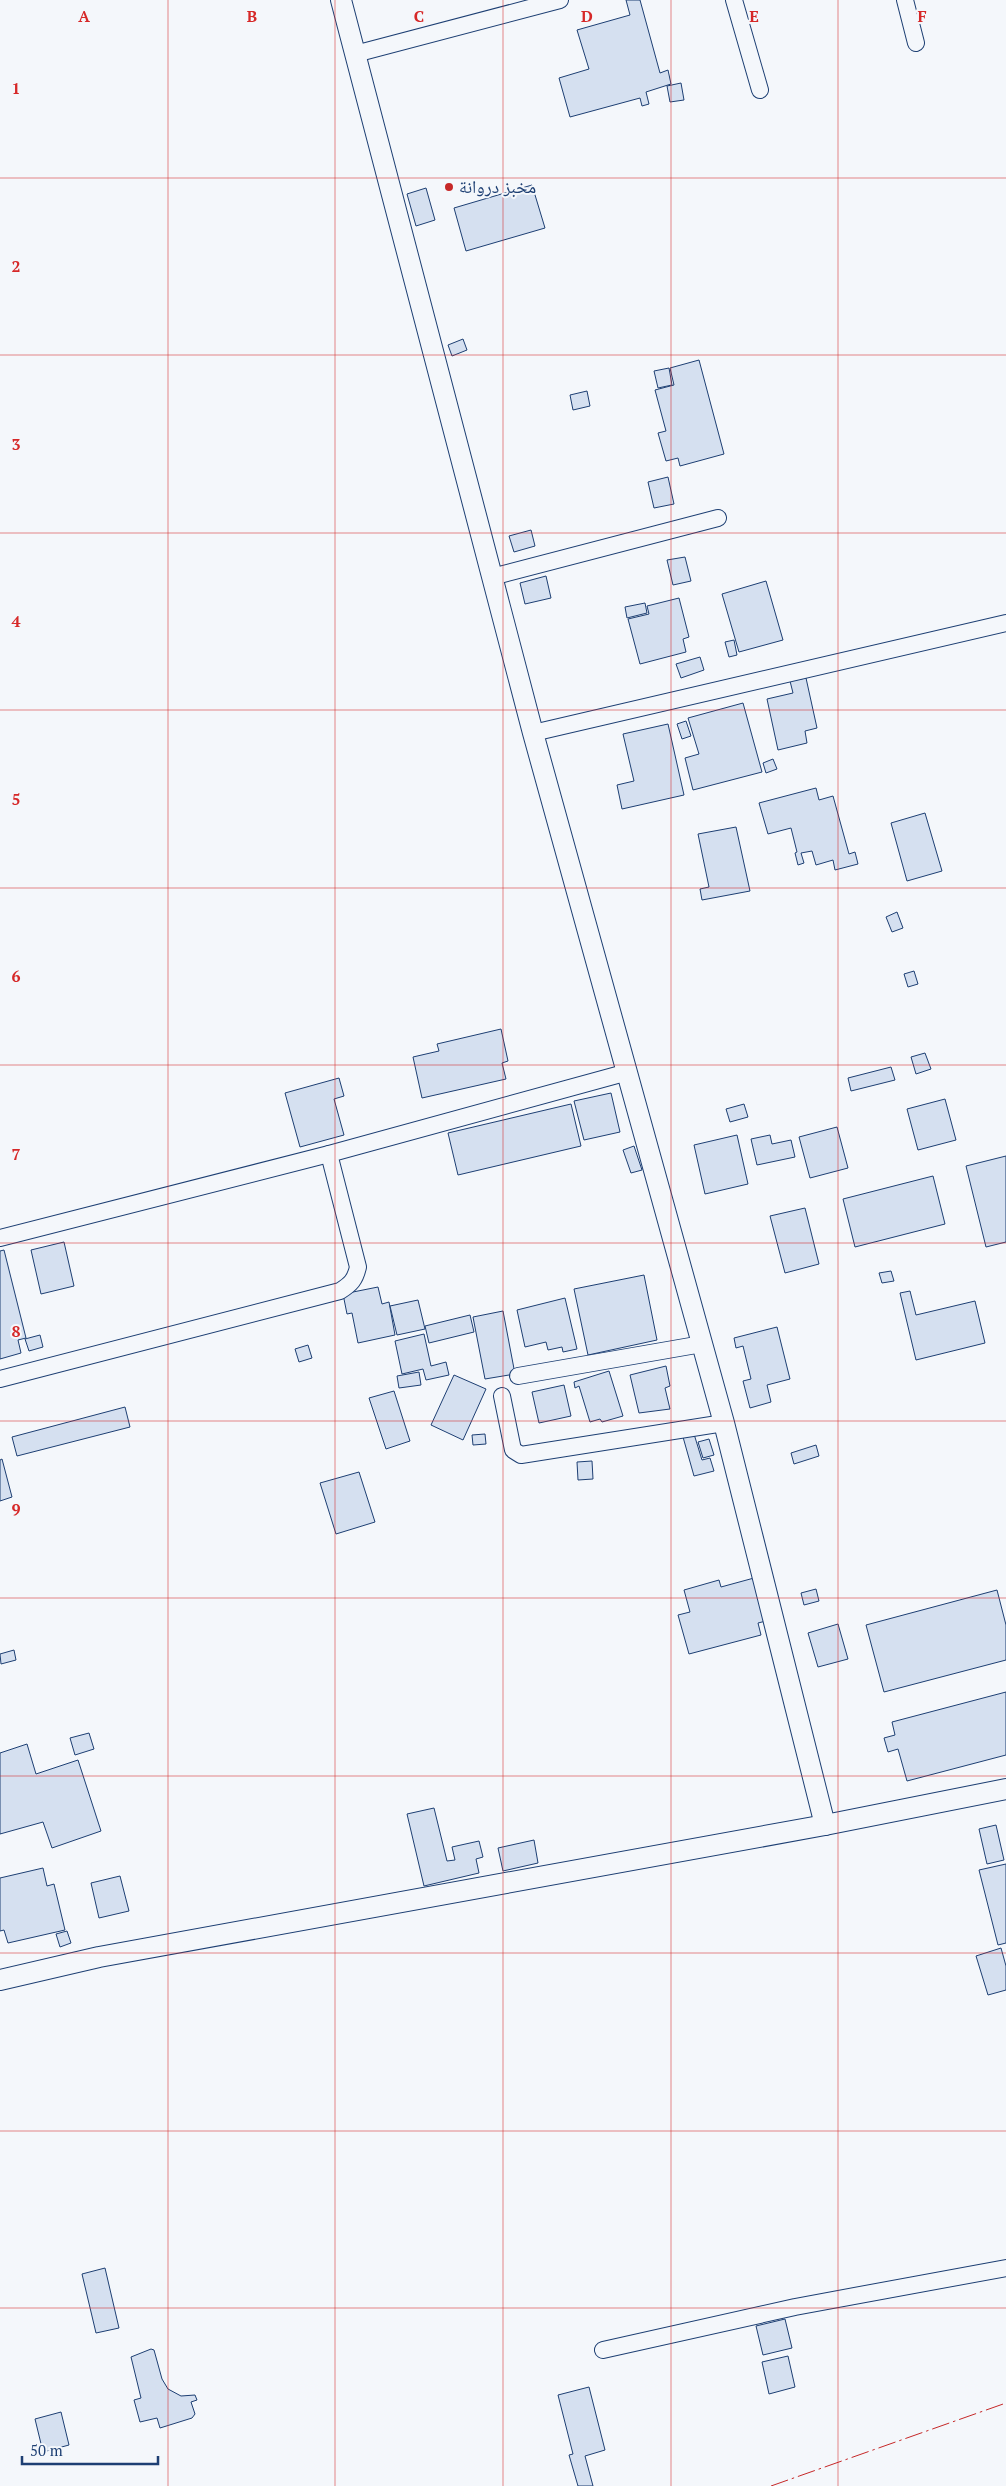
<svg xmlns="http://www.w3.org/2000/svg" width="1006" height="2486" font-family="'PT Serif','Noto Naskh Arabic',serif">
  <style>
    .building { fill: #d5e0f0; stroke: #1d3f73 }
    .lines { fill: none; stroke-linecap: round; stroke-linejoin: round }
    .minor-casing { stroke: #1d3f73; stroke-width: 18 }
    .tertiary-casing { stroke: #1d3f73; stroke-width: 22 }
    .minor { stroke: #f4f7fb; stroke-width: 16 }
    .tertiary { stroke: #f4f7fb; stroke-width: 20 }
    .power { stroke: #c62828; stroke-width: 1; stroke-dasharray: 18 4 2.5 4; stroke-linecap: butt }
    .grid { fill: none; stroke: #d62828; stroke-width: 1; stroke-opacity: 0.55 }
    .poi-dot { fill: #c62828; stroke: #f4f7fb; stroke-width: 2 }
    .labels { text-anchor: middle; stroke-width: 4; stroke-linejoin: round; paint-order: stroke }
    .poi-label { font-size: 18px; fill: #1d3f73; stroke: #f4f7fb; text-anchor: start }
    .grid-label { font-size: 16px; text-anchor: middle; font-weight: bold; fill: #d62828; stroke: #f4f7fb; stroke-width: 4; stroke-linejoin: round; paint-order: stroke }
  </style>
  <rect width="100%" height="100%" fill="#f4f7fb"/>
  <g class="building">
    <path d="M 626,0 L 640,0 L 660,73 L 668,70 L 671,84 L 646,92 L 649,104 L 642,106 L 640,98 L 570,117 L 559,78 L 589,69 L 577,30 L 630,15 Z"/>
    <path d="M 681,83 L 684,100 L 670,102 L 667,86 Z"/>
    <path d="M 532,185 L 545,228 L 466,251 L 454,208 Z"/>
    <path d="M 426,188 L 435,220 L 416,226 L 407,194 Z"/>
    <path d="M 463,339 L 467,350 L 452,356 L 448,345 Z"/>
    <path d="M 699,360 L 724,454 L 680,466 L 678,458 L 666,461 L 658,433 L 666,431 L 655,390 L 674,385 L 670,368 Z"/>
    <path d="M 669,368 L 672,385 L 658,388 L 654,371 Z"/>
    <path d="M 587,391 L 590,406 L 573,410 L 570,395 Z"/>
    <path d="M 668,477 L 674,504 L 654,508 L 648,482 Z"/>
    <path d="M 531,530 L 535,546 L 514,552 L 509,536 Z"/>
    <path d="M 685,557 L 691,581 L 673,585 L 667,560 Z"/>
    <path d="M 546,576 L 551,598 L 525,604 L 520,583 Z"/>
    <path d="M 766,581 L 783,640 L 739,652 L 722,594 Z"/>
    <path d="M 679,598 L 689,637 L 683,639 L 686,652 L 640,664 L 628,619 L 649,614 L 647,606 Z"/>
    <path d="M 645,603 L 647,613 L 627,618 L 625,607 Z"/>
    <path d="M 734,640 L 737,655 L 729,657 L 725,642 Z"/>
    <path d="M 700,657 L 704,670 L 681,678 L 676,664 Z"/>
    <path d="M 806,678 L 817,728 L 805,731 L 807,743 L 778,750 L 767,699 L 793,693 L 790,681 Z"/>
    <path d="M 743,703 L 762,772 L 693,790 L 685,758 L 699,754 L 688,718 Z"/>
    <path d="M 686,721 L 691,736 L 682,739 L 677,724 Z"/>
    <path d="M 668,724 L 684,795 L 622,809 L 617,785 L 634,781 L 623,734 Z"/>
    <path d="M 773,759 L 777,769 L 766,773 L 763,763 Z"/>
    <path d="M 816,788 L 819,800 L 833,796 L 849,854 L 855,852 L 858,864 L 835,870 L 833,860 L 816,865 L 812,851 L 801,853 L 804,863 L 798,865 L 795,853 L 797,852 L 791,828 L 768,834 L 759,803 Z"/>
    <path d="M 925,813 L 942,871 L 907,881 L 891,823 Z"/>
    <path d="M 736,827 L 750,891 L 702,900 L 700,889 L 709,887 L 698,834 Z"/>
    <path d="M 897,912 L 903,928 L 892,932 L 886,917 Z"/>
    <path d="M 914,971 L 918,984 L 908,987 L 904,974 Z"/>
    <path d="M 501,1029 L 508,1061 L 502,1063 L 506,1079 L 422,1098 L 413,1057 L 439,1051 L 437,1044 Z"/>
    <path d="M 925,1053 L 931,1069 L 916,1074 L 911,1057 Z"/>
    <path d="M 891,1067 L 895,1080 L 851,1091 L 848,1078 Z"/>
    <path d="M 339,1078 L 344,1096 L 334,1099 L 344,1135 L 300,1147 L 285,1093 Z"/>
    <path d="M 611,1093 L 620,1132 L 584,1140 L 574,1101 Z"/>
    <path d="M 945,1099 L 956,1140 L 918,1150 L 907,1109 Z"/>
    <path d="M 571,1104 L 581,1146 L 458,1175 L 448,1133 Z"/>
    <path d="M 744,1104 L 748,1117 L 730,1122 L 726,1109 Z"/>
    <path d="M 837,1127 L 848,1168 L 810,1178 L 799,1137 Z"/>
    <path d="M 737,1135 L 748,1184 L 705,1194 L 694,1145 Z"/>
    <path d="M 770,1135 L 772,1144 L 791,1140 L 795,1157 L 757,1165 L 751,1139 Z"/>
    <path d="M 634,1146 L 642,1170 L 631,1173 L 623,1150 Z"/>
    <path d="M 1006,1156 L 1006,1242 L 986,1247 L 966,1166 Z"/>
    <path d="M 933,1176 L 945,1224 L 855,1247 L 843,1199 Z"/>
    <path d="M 805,1208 L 819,1264 L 785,1273 L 770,1216 Z"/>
    <path d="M 64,1242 L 74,1286 L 41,1294 L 31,1250 Z"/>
    <path d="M 4,1250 L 26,1338 L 18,1340 L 21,1353 L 0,1359 L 0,1251 Z"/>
    <path d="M 891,1271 L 894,1281 L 882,1283 L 879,1273 Z"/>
    <path d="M 644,1275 L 657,1340 L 588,1355 L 574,1289 Z"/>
    <path d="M 378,1287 L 382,1304 L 389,1302 L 395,1335 L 358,1343 L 352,1313 L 347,1314 L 343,1294 Z"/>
    <path d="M 910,1291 L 916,1315 L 975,1301 L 985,1343 L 916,1360 L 900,1293 Z"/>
    <path d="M 565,1298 L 577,1349 L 563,1352 L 562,1347 L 548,1350 L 546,1342 L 525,1347 L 517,1310 Z"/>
    <path d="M 418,1300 L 425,1329 L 397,1335 L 390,1306 Z"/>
    <path d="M 503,1311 L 515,1374 L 485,1379 L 473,1317 Z"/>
    <path d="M 470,1315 L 474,1332 L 429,1343 L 425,1326 Z"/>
    <path d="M 777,1327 L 790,1379 L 767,1385 L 771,1402 L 750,1408 L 743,1381 L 751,1379 L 743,1346 L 736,1348 L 734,1338 Z"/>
    <path d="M 424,1334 L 431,1366 L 446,1362 L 449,1375 L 426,1380 L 423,1369 L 402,1374 L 395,1341 Z"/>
    <path d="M 40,1335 L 43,1347 L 29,1351 L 25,1339 Z"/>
    <path d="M 308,1345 L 312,1358 L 299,1362 L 295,1349 Z"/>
    <path d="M 666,1366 L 670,1386 L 665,1388 L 670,1409 L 639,1413 L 630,1375 Z"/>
    <path d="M 609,1371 L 623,1416 L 602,1422 L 600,1419 L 590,1422 L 579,1386 L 575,1388 L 574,1382 Z"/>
    <path d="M 419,1372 L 421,1385 L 399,1388 L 397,1376 Z"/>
    <path d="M 454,1375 L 486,1389 L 463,1440 L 431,1425 Z"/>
    <path d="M 564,1385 L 571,1416 L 539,1423 L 532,1392 Z"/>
    <path d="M 394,1391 L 410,1441 L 386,1449 L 369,1398 Z"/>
    <path d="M 125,1407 L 130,1427 L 17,1456 L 12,1437 Z"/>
    <path d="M 485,1434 L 486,1444 L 473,1445 L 472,1435 Z"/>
    <path d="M 694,1434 L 702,1460 L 710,1458 L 714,1471 L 694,1476 L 683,1437 Z"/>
    <path d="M 709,1439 L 714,1455 L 703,1458 L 698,1442 Z"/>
    <path d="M 816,1445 L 819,1456 L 794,1464 L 791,1453 Z"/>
    <path d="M 2,1459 L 12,1497 L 0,1501 L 0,1460 Z"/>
    <path d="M 592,1461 L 593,1479 L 578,1480 L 577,1462 Z"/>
    <path d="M 359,1472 L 375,1522 L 336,1534 L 320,1483 Z"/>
    <path d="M 754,1578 L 766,1621 L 758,1623 L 761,1635 L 689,1654 L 678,1615 L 690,1612 L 684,1590 L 719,1580 L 721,1587 Z"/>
    <path d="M 816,1589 L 819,1601 L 804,1605 L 801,1593 Z"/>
    <path d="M 997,1590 L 1006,1625 L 1006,1660 L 884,1692 L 866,1625 Z"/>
    <path d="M 838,1624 L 848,1659 L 818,1667 L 808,1633 Z"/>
    <path d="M 14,1650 L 16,1660 L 1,1664 L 0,1654 Z"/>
    <path d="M 1006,1692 L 1006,1755 L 907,1781 L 898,1749 L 888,1752 L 884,1738 L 895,1735 L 892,1722 Z"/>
    <path d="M 89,1733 L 94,1749 L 75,1755 L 70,1738 Z"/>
    <path d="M 27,1744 L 36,1774 L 78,1760 L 101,1831 L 52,1848 L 43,1822 L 0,1834 L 0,1753 Z"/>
    <path d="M 434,1808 L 447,1861 L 455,1860 L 452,1847 L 479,1841 L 483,1857 L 476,1859 L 479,1873 L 424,1886 L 407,1814 Z"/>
    <path d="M 996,1825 L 1004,1860 L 987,1864 L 979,1829 Z"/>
    <path d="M 534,1840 L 538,1863 L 503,1871 L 498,1848 Z"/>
    <path d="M 1006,1864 L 1006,1943 L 998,1945 L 979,1870 Z"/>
    <path d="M 43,1868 L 47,1886 L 54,1884 L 65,1930 L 8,1943 L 4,1930 L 0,1931 L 0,1878 Z"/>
    <path d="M 120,1876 L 129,1911 L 99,1918 L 91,1883 Z"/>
    <path d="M 67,1931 L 71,1943 L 60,1947 L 56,1934 Z"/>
    <path d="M 1001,1948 L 1006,1966 L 1006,1990 L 988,1995 L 976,1956 Z"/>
    <path d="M 105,2268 L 119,2328 L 96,2333 L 82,2274 Z"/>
    <path d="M 785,2319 L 792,2348 L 763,2355 L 756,2326 Z"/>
    <path d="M 151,2349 L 154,2350 L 162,2379 L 168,2389 L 181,2396 L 195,2395 L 197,2400 L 191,2402 L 195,2414 L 192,2418 L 160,2428 L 157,2418 L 140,2422 L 134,2400 L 141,2398 L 131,2357 Z"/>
    <path d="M 788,2356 L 795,2387 L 769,2394 L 762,2362 Z"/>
    <path d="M 589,2387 L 605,2450 L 585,2456 L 593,2486 L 578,2486 L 569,2455 L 573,2454 L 558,2395 Z"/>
    <path d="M 61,2412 L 69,2445 L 43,2452 L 35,2419 Z"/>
  </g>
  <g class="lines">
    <defs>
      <g id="minor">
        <path d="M 734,0 L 760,90"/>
        <path d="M 905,0 L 916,43"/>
        <path d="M 355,54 L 560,0"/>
        <path d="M 492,577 L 718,518"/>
        <path d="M 533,733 L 1006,623"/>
        <path d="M 0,1238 L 329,1154 L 628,1072"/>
        <path d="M 518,1376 L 702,1344"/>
        <path d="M 0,1379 L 340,1291 C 351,1284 355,1280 358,1267 L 329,1154"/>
        <path d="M 502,1396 L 513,1450 L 521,1455 L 724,1423"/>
        <path d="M 603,2350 L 795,2307 L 1006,2268"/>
      </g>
      <g id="tertiary">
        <path d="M 341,0 L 533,733 L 724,1423 L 825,1825"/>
        <path d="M 0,1980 L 99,1957 L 825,1825 L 1006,1789"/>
      </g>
    </defs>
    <use href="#minor" class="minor-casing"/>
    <use href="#tertiary" class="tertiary-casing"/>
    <use href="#minor" class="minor"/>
    <use href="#tertiary" class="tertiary"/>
    <path class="power" d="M 771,2486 L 1006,2403"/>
  </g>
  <path class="grid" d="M 168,0 L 168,2486M 335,0 L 335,2486M 503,0 L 503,2486M 671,0 L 671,2486M 838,0 L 838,2486M 0,178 L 1006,178M 0,355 L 1006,355M 0,533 L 1006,533M 0,710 L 1006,710M 0,888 L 1006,888M 0,1065 L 1006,1065M 0,1243 L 1006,1243M 0,1421 L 1006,1421M 0,1598 L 1006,1598M 0,1776 L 1006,1776M 0,1953 L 1006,1953M 0,2131 L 1006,2131M 0,2308 L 1006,2308"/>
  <circle class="poi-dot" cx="449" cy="187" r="5"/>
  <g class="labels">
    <g class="poi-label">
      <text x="459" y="193">مخبز دروانة</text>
    </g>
  </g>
  <g class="grid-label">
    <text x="84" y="22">A</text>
    <text x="252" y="22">B</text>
    <text x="419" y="22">C</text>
    <text x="587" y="22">D</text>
    <text x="754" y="22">E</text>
    <text x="922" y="22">F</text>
    <text x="16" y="94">1</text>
    <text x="16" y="272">2</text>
    <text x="16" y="450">3</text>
    <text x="16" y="627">4</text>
    <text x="16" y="805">5</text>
    <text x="16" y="982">6</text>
    <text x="16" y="1160">7</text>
    <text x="16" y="1337">8</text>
    <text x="16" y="1515">9</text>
  </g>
  <path d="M22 2456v8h136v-8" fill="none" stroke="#1d3f73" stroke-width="2.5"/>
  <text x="30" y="2456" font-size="15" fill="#1d3f73" stroke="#f4f7fb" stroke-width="4" paint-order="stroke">50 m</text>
</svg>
